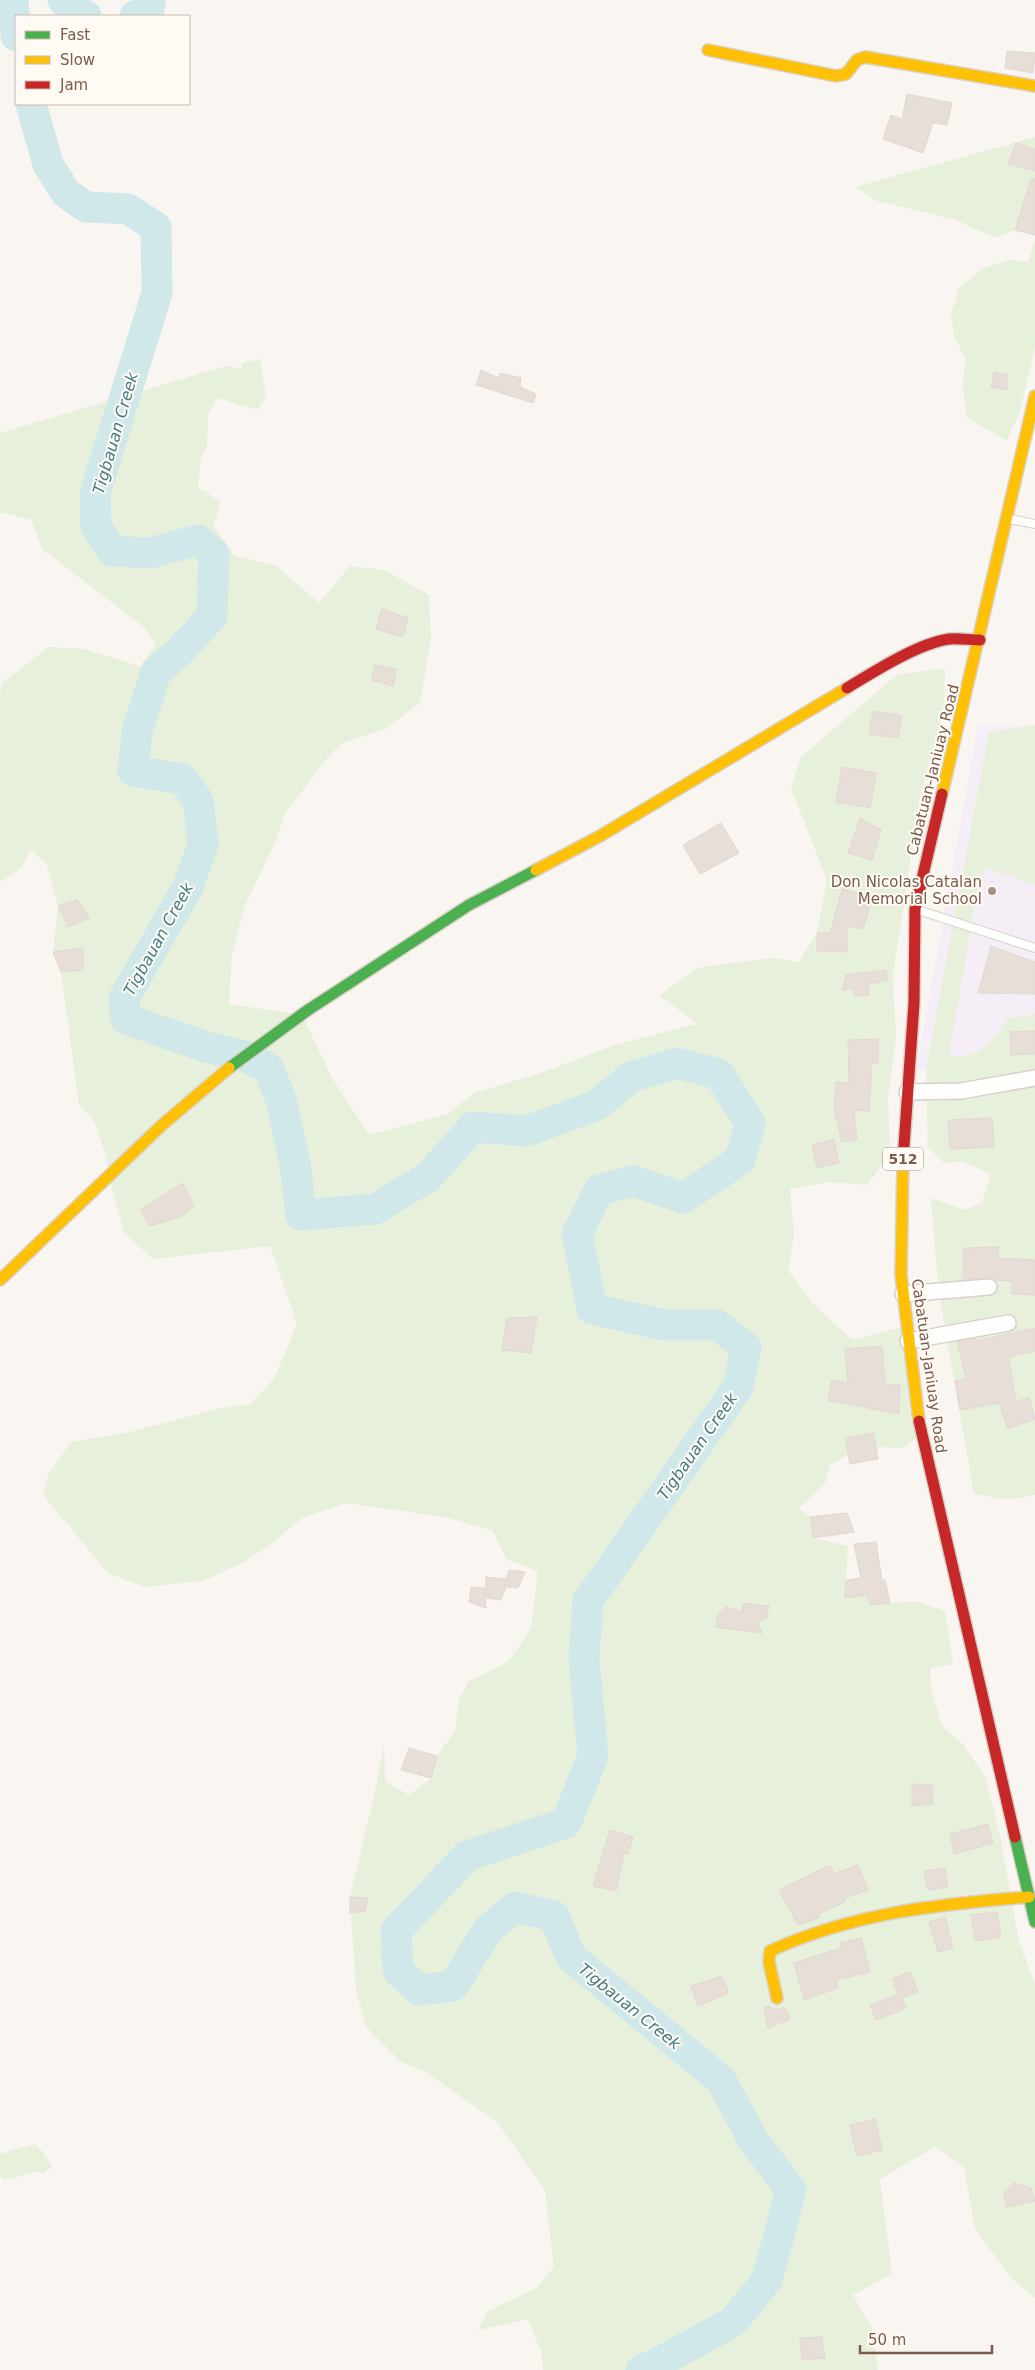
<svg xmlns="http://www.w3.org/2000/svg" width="1035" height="2370" font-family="'DejaVu Sans',sans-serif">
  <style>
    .education { fill: #f6eef6 }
    .green { fill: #e7f0db }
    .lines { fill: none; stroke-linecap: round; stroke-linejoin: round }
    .river { stroke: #d0e8ea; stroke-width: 31 }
    .building { fill: #e6ded7; stroke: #e2d8d2 }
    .lane-casing { stroke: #d7d1cb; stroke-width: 10 }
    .street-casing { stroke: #d7d1cb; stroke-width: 18 }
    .fast-casing { stroke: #d9d2cb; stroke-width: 14 }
    .slow-casing { stroke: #d9d2cb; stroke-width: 14 }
    .jam-casing { stroke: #d9d2cb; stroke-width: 14 }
    .lane { stroke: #fefefd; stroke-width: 8 }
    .street { stroke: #fefefd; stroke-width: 15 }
    .fast { stroke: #4caf50; stroke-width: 11 }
    .slow { stroke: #ffc107; stroke-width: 11 }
    .jam { stroke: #c62828; stroke-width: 11 }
    .poi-dot { fill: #a69286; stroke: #fffaf3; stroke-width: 2 }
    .labels { text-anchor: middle; stroke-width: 4; stroke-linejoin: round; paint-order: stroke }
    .shield { fill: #fffaf3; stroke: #a28b7f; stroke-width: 1 }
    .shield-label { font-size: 14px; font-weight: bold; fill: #7a5c4d }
    .street-label { font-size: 15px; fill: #7a5c4d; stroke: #fffaf3 }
    .poi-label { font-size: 15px; fill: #7a5c4d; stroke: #fffaf3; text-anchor: end }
    .water-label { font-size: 16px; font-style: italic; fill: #437c86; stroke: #fffaf3 }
  </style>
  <rect width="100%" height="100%" fill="#f9f5f0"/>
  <path class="education" d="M 978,725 L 1035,726 L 1035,1056 L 916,1070 Z"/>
  <g class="green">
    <path d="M 1035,137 L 1035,235 L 1015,230 L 995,238 L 956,220 L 877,201 L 855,187 Z"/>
    <path d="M 1035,240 L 1035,347 L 1020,411 L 1007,441 L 967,418 L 963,386 L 965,359 L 954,335 L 951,315 L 959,288 L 982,269 L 1008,260 L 1028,262 Z"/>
    <path d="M 260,359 L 266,397 L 258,409 C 243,408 231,401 216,398 L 208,415 L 207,446 L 201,456 L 198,488 L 205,491 L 221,503 L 213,526 L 235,556 L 275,565 L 319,603 L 350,566 L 384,570 L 429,595 L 431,638 L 420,703 L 385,729 L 342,743 L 328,757 L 285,814 L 275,843 L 245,905 L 232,954 L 229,1004 L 302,1015 L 332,1078 L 369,1135 L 448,1114 L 474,1093 L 541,1073 L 618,1044 L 697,1024 L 660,995 L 697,968 L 771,958 L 799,962 L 817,933 L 827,880 L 791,788 L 801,757 L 897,675 L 945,668 L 944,711 L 920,797 L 893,975 L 896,1037 L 888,1097 L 890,1155 L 867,1185 L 828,1182 L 790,1189 L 794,1234 L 788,1270 L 812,1303 L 852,1340 L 909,1325 L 917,1437 L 902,1448 L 876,1447 L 873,1433 L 845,1438 L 848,1455 L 830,1465 L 825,1483 L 798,1509 L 810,1517 L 813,1538 L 848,1546 L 846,1580 L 867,1576 L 870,1579 L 885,1580 L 890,1603 L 915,1601 L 945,1611 L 953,1664 L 930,1668 L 931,1691 L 943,1727 L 961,1742 L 985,1776 L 999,1830 L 1019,1941 L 1035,1985 L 1035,2298 L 1012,2279 L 975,2229 L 964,2167 L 935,2147 L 880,2179 L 892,2274 L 853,2295 L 872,2328 L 878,2370 L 543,2370 L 542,2354 L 528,2319 L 478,2330 L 488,2311 L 536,2288 L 554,2267 L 545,2190 L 497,2122 L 426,2072 L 401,2062 L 366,2027 L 356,1989 L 350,1897 L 375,1792 L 384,1745 L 385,1781 L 409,1795 L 431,1778 L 437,1756 L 455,1731 L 459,1700 L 468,1682 L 509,1661 L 531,1628 L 538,1571 L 506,1559 L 493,1531 L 445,1517 L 346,1503 L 302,1518 L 272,1543 L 244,1562 L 203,1581 L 144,1587 L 108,1573 L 43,1495 L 48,1475 L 71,1442 L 130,1432 L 217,1409 L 250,1404 L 274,1379 L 297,1324 L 270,1246 L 153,1259 L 124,1233 L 109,1175 L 107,1160 L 95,1123 L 79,1104 L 61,972 L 53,952 L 58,906 L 47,865 L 30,849 L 22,868 L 0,882 L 0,693 L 2,683 L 49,647 L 83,649 L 140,666 L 156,645 L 144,627 L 42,549 L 31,520 L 0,512 L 0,433 L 226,366 L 242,369 L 242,363 Z"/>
    <path d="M 1035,725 L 1035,885 L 985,868 L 973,914 L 949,1056 C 980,1060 993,1041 1008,1018 L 1035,1014 L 1035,1495 L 1008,1500 L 974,1494 L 939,1294 L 931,1198 L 965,1210 L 982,1203 L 991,1174 L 962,1161 L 944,1163 L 928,1147 L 926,1070 L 989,732 Z"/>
    <path d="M 34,2144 L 42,2151 L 52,2166 L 44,2174 L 37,2172 L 3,2180 L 0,2175 L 0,2154 Z"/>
  </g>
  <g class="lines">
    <g class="river">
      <path d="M 13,0 L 16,36"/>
      <path d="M 63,0 L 86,16"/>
      <path d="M 135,16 L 149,10 L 150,0"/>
      <path d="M 31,104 L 48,164 L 66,193 L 86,207 L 128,209 L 156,227 L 157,293 L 95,493 L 96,526 L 112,551 L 150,553 L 198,540 L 214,554 L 212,616 L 180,651 L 156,672 L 137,732 L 133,771 L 183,779 L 198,801 L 203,844 L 188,887 L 124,998 L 126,1019 L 206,1047 L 245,1056 L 269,1069 L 281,1100 L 295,1163 L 301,1215 L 375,1209 L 428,1177 L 473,1127 L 527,1131 L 597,1105 L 631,1077 L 677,1063 L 719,1074 L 750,1123 L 740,1160 L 683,1198 L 633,1181 L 599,1190 L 577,1234 L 592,1309 L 664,1325 L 717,1325 L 746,1347 L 738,1387 L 588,1601 L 584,1658 L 593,1756 L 566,1823 L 467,1856 L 396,1931 L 398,1970 L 419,1990 L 453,1986 L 488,1930 L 515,1907 L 554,1916 L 571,1957 L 721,2080 L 753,2140 L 791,2190 L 767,2280 L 733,2322 L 654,2365 L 641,2370"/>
    </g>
  </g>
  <g class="building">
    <path d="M 1007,51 L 1035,53 L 1033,73 L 1005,68 Z"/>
    <path d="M 907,94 L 952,103 L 947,125 L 933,123 L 923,153 L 883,139 L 891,115 L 902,119 Z"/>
    <path d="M 1016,143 L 1035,149 L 1035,171 L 1008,164 Z"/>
    <path d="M 1031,179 L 1035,179 L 1035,235 L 1015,230 Z"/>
    <path d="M 481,370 L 499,378 L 500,373 L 521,378 L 520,387 L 536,394 L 533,403 L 476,385 Z"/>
    <path d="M 994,372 L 1008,375 L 1007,390 L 991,387 Z"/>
    <path d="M 382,609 L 408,618 L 403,637 L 376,629 Z"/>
    <path d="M 374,665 L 396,669 L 393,686 L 372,680 Z"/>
    <path d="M 873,711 L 902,716 L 898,738 L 869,734 Z"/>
    <path d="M 842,767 L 876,773 L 870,808 L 836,802 Z"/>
    <path d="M 860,818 L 881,830 L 872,860 L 848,853 Z"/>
    <path d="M 721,823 L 739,853 L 700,874 L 683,845 Z"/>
    <path d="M 843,886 L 848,887 L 848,891 L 873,896 L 863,929 L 847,926 L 847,952 L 817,951 L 817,933 L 830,933 Z"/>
    <path d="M 77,900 L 90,918 L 68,927 L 58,906 Z"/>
    <path d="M 991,946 L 1035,962 L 1035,994 L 978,993 Z"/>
    <path d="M 83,948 L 83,970 L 61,972 L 53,952 Z"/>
    <path d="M 886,970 L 888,980 L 869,984 L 869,995 L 854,996 L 854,988 L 842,990 L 846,975 Z"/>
    <path d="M 1035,1031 L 1035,1054 L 1011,1055 L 1010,1032 Z"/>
    <path d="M 878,1039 L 878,1063 L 872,1063 L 869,1111 L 854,1110 L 857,1140 L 842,1142 L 834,1109 L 836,1082 L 849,1083 L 848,1040 Z"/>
    <path d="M 992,1118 L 994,1147 L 950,1149 L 948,1120 Z"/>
    <path d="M 834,1139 L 839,1163 L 817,1168 L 812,1145 Z"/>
    <path d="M 183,1183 L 194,1206 L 180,1217 L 150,1226 L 140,1210 Z"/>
    <path d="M 999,1247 L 997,1258 L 1035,1260 L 1035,1295 L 1012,1294 L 1012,1281 L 963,1278 L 963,1248 Z"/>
    <path d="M 537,1317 L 531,1353 L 502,1350 L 507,1318 Z"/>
    <path d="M 1035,1328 L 1035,1351 L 1008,1357 L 1016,1402 L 1029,1397 L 1035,1419 L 1008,1429 L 999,1403 L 960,1410 L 955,1381 L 966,1379 L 957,1342 L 976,1338 L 976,1341 Z"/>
    <path d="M 882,1346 L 885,1384 L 900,1385 L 899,1414 L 828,1400 L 832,1380 L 848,1383 L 845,1349 Z"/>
    <path d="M 874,1433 L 878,1459 L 850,1464 L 845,1438 Z"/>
    <path d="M 847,1513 L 854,1532 L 813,1538 L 810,1517 Z"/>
    <path d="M 876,1542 L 882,1580 L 885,1580 L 890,1603 L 870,1605 L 867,1595 L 845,1598 L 846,1580 L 861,1578 L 854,1544 Z"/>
    <path d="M 509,1570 L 525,1572 L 518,1588 L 506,1587 L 501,1600 L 485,1598 L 486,1608 L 469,1602 L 471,1587 L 484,1588 L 485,1596 L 486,1577 L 506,1579 Z"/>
    <path d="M 743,1603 L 769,1606 L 766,1619 L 758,1622 L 762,1633 L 716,1627 L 718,1615 L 726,1607 L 742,1612 Z"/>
    <path d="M 409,1748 L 437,1756 L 431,1778 L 401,1770 Z"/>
    <path d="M 912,1784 L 932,1785 L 933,1804 L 912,1806 Z"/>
    <path d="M 988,1824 L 993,1843 L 954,1854 L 950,1834 Z"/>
    <path d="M 610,1830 L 633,1837 L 628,1854 L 624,1853 L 616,1891 L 593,1886 Z"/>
    <path d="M 830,1865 L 834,1874 L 858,1865 L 868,1890 L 845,1898 L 846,1901 L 817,1915 L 819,1918 L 798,1925 L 779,1890 Z"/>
    <path d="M 945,1868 L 948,1887 L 928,1890 L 924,1871 Z"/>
    <path d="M 350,1897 L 368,1898 L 365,1911 L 350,1913 Z"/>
    <path d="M 997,1912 L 1001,1937 L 975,1941 L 971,1915 Z"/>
    <path d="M 945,1917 L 953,1948 L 938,1952 L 929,1922 Z"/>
    <path d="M 861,1938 L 870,1972 L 836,1980 L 838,1988 L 804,2000 L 794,1963 L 841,1948 L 840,1943 Z"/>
    <path d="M 910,1972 L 918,1992 L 902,1998 L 906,2008 L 876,2020 L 870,2005 L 898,1994 L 892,1979 Z"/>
    <path d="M 722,1976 L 729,1993 L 698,2006 L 691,1986 Z"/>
    <path d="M 768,2006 L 774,2010 L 785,2007 L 790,2019 L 768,2028 L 764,2007 Z"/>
    <path d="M 875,2119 L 882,2150 L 857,2156 L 850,2125 Z"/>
    <path d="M 1014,2183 L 1031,2188 L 1035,2201 L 1006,2207 L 1004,2192 Z"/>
    <path d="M 822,2337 L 825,2358 L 802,2360 L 800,2338 Z"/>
  </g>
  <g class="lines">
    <defs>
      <g id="lane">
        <path d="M 1010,519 L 1035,524"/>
        <path d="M 918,910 L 1035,948"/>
      </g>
      <g id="street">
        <path d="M 907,1092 L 961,1091 L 1035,1078"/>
        <path d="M 903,1294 L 989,1287"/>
        <path d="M 908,1341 L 1008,1323"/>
      </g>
      <g id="fast">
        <path d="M 229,1068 L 308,1010 L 469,905 L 536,870"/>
        <path d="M 1015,1837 L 1035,1922"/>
      </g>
      <g id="slow">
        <path d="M 708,50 L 836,76 L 846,74 L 857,60 L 865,57 L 1035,86"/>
        <path d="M 942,794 L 1035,396"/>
        <path d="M 536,870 L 600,836 L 847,688"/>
        <path d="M 903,1160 L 901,1275 L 919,1421"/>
        <path d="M 0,1280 L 162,1125 L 229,1068"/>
        <path d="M 777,1998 L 769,1962 L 770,1951 C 853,1913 939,1904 1029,1897"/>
      </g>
      <g id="jam">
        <path d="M 847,688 C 873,672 919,643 949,639 C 959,638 970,640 980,640"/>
        <path d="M 903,1160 L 914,1003 L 915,909 L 942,794"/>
        <path d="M 919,1421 L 1015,1837"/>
      </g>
    </defs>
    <use href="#lane" class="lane-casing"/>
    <use href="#street" class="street-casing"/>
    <use href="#fast" class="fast-casing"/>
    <use href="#slow" class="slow-casing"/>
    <use href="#jam" class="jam-casing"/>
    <use href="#lane" class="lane"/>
    <use href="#street" class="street"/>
    <use href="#fast" class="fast"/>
    <use href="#slow" class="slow"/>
    <use href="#jam" class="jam"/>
  </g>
  <circle class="poi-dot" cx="992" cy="891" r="5"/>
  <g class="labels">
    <rect class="shield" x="883" y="1147.5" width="40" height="23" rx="4"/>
    <g class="shield-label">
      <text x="903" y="1164">512</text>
    </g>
    <g class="street-label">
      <text transform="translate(933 770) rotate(-76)" y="5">Cabatuan-Janiuay Road</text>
      <text transform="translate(929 1366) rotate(82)" y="5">Cabatuan-Janiuay Road</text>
    </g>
    <g class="poi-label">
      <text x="982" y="887">Don Nicolas Catalan<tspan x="982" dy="17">Memorial School</tspan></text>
    </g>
    <g class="water-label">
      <text transform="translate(115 433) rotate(-74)" y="6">Tigbauan Creek</text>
      <text transform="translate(158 939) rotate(-61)" y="6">Tigbauan Creek</text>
      <text transform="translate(697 1446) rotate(-55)" y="6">Tigbauan Creek</text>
      <text transform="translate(630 2006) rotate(39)" y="6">Tigbauan Creek</text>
    </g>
  </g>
  <rect x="15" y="15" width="175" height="90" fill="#fffaf3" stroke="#cabbb1"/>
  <rect x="25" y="31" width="25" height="8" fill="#4caf50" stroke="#cabbb1"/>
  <text x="60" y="40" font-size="15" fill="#7a5c4d">Fast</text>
  <rect x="25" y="56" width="25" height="8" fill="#ffc107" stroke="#cabbb1"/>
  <text x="60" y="65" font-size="15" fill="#7a5c4d">Slow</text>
  <rect x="25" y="81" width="25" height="8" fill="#c62828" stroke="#cabbb1"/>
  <text x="60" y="90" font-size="15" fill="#7a5c4d">Jam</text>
  <path d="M860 2345v8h132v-8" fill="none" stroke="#7a5c4d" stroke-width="2.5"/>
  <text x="868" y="2345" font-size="15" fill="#7a5c4d" stroke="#fffaf3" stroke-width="4" paint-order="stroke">50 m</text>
</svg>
